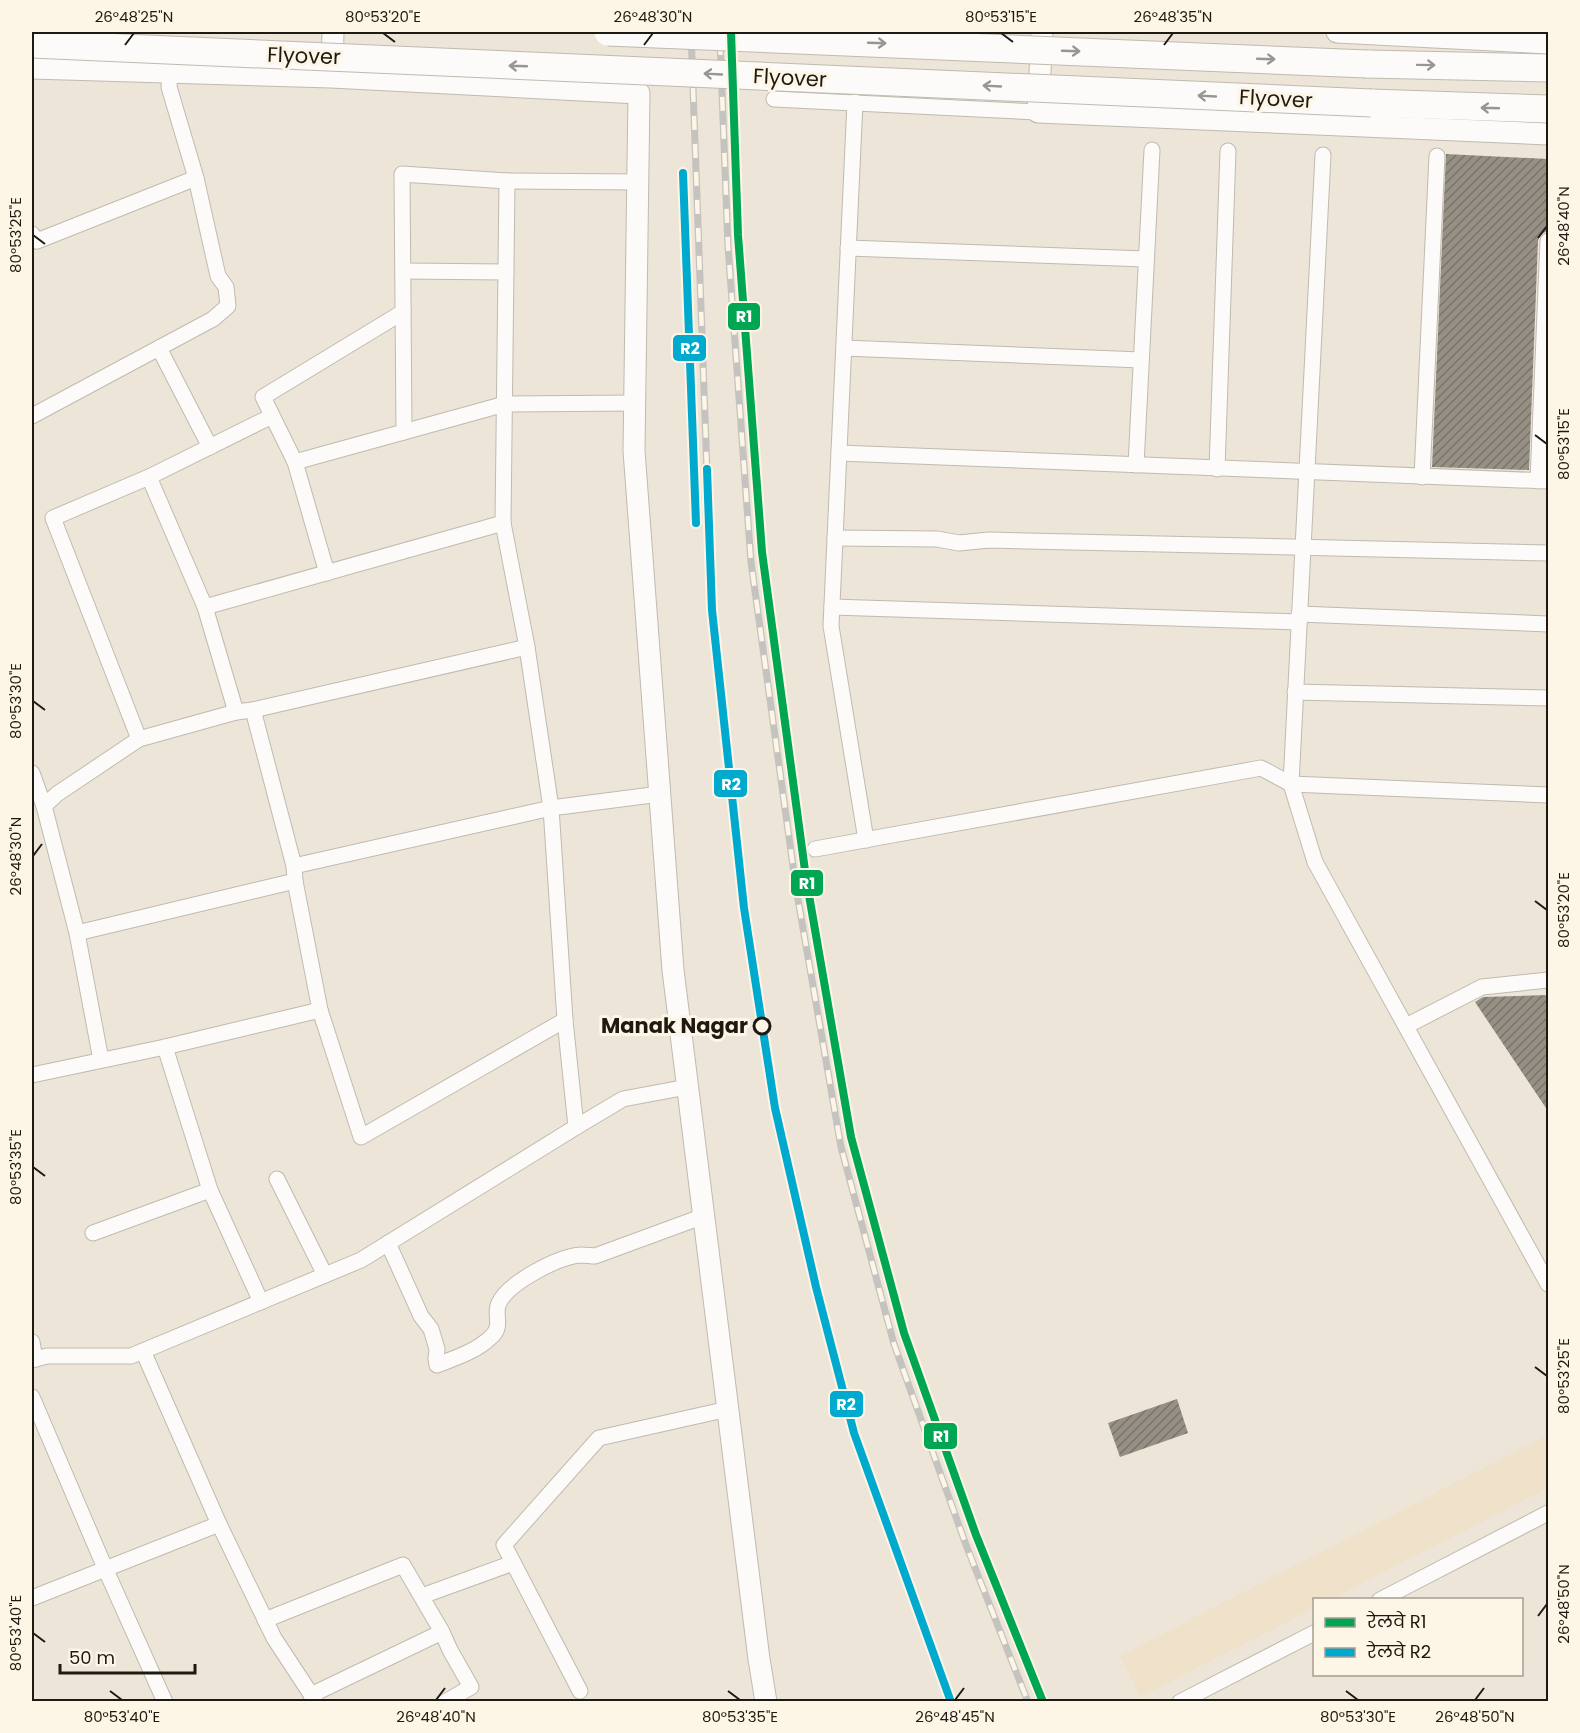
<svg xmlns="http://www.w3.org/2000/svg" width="1580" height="1733" font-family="Poppins,'Noto Sans Devanagari',sans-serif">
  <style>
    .built { fill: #efe1ca }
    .building { fill: url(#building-hatch) }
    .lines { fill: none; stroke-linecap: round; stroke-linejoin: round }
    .street-casing { stroke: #c0bab0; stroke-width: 17 }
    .secondary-casing { stroke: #c0bab0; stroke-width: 23 }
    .highway-casing { stroke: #c0bab0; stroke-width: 29 }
    .street { stroke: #fcfbf9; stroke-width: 15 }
    .secondary { stroke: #fcfbf9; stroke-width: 21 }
    .highway { stroke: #fcfbf9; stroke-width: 27 }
    .rail-casing { stroke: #c5c3bf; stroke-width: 7 }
    .rail { stroke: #fdf5e6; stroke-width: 4.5; stroke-dasharray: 14; stroke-linecap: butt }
    .highway-bridge-casing { stroke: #c0bab0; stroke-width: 29; stroke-linecap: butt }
    .highway-bridge { stroke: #fcfbf9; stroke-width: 27 }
    .rail-1-casing { stroke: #fdf5e6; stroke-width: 12 }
    .rail-2-casing { stroke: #fdf5e6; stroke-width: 12 }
    .rail-1 { stroke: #00a651; stroke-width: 8 }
    .rail-2 { stroke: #00a9ce; stroke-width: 8 }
    .oneway { stroke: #999691 }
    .ticks { fill: none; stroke: #1f1a11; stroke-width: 2 }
    .stop-dot { fill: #fdf5e6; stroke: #1f1a11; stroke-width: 3 }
    .labels { text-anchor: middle; stroke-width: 6; stroke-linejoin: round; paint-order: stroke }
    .street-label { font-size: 21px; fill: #1f1a11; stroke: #fdf5e6 }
    .stop-label { font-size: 21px; font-weight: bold; fill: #1f1a11; stroke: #fdf5e6; text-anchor: end }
    .line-badge { stroke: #fdf5e6; stroke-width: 2 }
    .badge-label { font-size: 16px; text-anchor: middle; font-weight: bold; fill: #fff }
    .neatline { fill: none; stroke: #1f1a11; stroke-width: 2 }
    .ticks-label { font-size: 15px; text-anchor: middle; fill: #1f1a11 }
  </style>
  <defs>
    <pattern id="building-hatch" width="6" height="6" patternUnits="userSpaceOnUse" patternTransform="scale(1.5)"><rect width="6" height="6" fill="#958f84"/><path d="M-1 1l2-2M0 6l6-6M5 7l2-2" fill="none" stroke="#79746b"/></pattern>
  </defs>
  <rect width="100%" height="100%" fill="#ede5d7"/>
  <path class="built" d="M 1548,1435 L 1548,1488 L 1331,1599 L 1314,1600 L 1314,1608 L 1140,1697 L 1120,1656 Z"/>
  <g class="building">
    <path d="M 1446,154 L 1548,159 L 1547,231 L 1540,235 L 1538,241 L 1529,470 L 1432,467 Z"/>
    <path d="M 1548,995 L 1548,1111 L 1475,1002 L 1483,997 Z"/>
    <path d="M 1177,1399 L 1188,1433 L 1120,1457 L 1108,1423 Z"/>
  </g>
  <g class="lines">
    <defs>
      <g id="street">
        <path d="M 774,99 L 1038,112"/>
        <path d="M 855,102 L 831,626 L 866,840"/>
        <path d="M 1323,155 L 1291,784 L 1315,862 L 1548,1284"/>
        <path d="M 32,234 L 37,241 L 196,178"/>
        <path d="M 848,248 L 1145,259"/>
        <path d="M 403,271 L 506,272"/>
        <path d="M 159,348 L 210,447"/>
        <path d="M 844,348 L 1141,360"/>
        <path d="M 32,416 L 213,319 L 228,306 L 226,287 L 218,276 L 196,178 L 169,87 L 170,72"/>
        <path d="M 404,432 L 402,174 L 507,181 L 638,182"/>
        <path d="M 839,453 L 1548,481"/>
        <path d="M 295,462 L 263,397 L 403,312"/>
        <path d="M 1136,465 L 1152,150"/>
        <path d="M 1217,469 L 1228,151"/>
        <path d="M 1422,477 L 1437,156"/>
        <path d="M 1538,481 L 1548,241"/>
        <path d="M 503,523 L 507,181"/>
        <path d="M 835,538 L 937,539 L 959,543 L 989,540 L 1548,553"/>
        <path d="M 327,573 L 295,462 L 505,404 L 635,403"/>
        <path d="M 205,607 L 149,477 L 272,416"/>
        <path d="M 832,607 L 1299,622"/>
        <path d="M 1299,614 L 1548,624"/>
        <path d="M 1295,692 L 1548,698"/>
        <path d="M 253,710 L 294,866"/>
        <path d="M 236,712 L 205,607 L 503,523 L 527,647"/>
        <path d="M 139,739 L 53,518 L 149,477"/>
        <path d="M 32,773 L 44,806"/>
        <path d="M 815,849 L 1261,768 L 1291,784 L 1548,795"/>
        <path d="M 77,933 L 295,881"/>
        <path d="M 565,1020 L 361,1137 L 320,1010 L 295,881 L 294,866 L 551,808 L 660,794"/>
        <path d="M 1406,1026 L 1482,987 L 1548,980"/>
        <path d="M 165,1047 L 210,1190"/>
        <path d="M 101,1060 L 77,933 L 44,806 L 57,794 L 139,739 L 236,712 L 253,710 L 527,647 L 551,808 L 565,1020 L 576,1127"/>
        <path d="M 32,1075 L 165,1047 L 320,1010"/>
        <path d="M 277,1179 L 325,1275"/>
        <path d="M 93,1233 L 210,1190 L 261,1302"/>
        <path d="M 388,1243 L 421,1316 L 431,1329 L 437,1349 L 436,1359 L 437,1365 C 455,1358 477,1351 491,1337 C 504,1326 493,1314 499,1303 C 508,1283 559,1256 581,1255 C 586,1255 591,1256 595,1256 L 704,1216"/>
        <path d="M 32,1342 L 35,1359"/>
        <path d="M 32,1360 L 47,1356 L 131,1356 L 361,1260 L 576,1127 L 623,1099 L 687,1087"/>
        <path d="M 32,1397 L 105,1568 L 165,1702"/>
        <path d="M 219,1524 L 274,1638 L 316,1702"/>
        <path d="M 422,1596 L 513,1563"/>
        <path d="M 32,1598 L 219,1524 L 143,1351"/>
        <path d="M 1380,1600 L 1548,1513"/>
        <path d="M 265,1620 L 403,1565 L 442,1632 L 450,1650 L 471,1687 L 445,1702"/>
        <path d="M 580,1691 L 504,1545 L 599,1438 L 728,1409"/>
        <path d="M 311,1695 L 442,1632"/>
        <path d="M 1180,1702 L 1314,1633"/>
      </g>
      <g id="secondary">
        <path d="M 1042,32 L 1038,112 L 1548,134"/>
        <path d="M 1337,32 L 1548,43"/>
        <path d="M 32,68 L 331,77 L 639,93 L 634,451 L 673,970 L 759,1659 L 766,1702"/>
        <path d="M 332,71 L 333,32"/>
      </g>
      <g id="highway">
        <path d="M 1367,64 L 1548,68"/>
        <path d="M 1371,103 L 1548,109"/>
      </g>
    </defs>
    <use href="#street" class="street-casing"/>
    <use href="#secondary" class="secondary-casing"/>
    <use href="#highway" class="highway-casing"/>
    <use href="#street" class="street"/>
    <use href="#secondary" class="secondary"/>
    <use href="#highway" class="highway"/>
    <defs>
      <g id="rail">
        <path d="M 691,32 L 712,610 L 744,908 L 762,1026 L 775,1108 L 816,1287 L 854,1433 L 951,1702"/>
        <path d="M 720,41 L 728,246 L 751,562 L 796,888 L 841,1147 L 894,1344 L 966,1545 L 1028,1702"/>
      </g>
    </defs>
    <use href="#rail" class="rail-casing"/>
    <use href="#rail" class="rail"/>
    <defs>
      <g id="highway-bridge">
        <path d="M 608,32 L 1367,64"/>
        <path d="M 32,44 L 1371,103"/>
      </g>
    </defs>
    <use href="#highway-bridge" class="highway-bridge-casing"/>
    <use href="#highway-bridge" class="highway-bridge"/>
    <defs>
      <path id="rail-1" d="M 731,32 L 738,235 L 762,552 L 806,878 L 851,1137 L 904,1333 L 976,1535 L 1043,1702"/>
      <g id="rail-2">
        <path d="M 683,173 L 696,523"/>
        <path d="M 707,469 L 712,610 L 744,908 L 775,1108 L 816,1287 L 854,1433 L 951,1702"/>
      </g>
    </defs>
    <use href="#rail-1" class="rail-1-casing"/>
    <use href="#rail-2" class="rail-2-casing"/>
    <use href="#rail-1" class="rail-1"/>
    <use href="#rail-2" class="rail-2"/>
  </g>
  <defs><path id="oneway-shaft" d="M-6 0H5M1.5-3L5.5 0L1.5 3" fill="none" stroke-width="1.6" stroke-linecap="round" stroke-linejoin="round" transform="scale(1.5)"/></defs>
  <g class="oneway">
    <use href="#oneway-shaft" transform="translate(877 43) rotate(2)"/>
    <use href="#oneway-shaft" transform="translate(1071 51) rotate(2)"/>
    <use href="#oneway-shaft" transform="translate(1266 59) rotate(2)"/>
    <use href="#oneway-shaft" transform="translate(1426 65) rotate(1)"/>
    <use href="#oneway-shaft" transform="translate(518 66) rotate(-178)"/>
    <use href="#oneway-shaft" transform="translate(713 74) rotate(-177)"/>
    <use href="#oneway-shaft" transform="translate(992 86) rotate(-177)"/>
    <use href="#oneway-shaft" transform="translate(1207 96) rotate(-177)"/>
    <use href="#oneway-shaft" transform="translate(1490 108) rotate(-178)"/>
  </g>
  <path class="ticks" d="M 383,33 L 395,42M 1001,33 L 1013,42M 125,45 L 134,33M 644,45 L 653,33M 1164,45 L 1173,33M 33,235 L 45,244M 1538,238 L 1547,226M 1535,435 L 1547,444M 33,701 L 45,710M 33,856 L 42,844M 1535,901 L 1547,910M 33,1167 L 45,1176M 1535,1367 L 1547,1376M 1538,1616 L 1547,1604M 33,1633 L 45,1642M 110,1691 L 122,1700M 728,1691 L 740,1700M 1346,1691 L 1358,1700M 436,1700 L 445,1688M 955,1700 L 964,1688M 1475,1700 L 1484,1688"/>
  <circle class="stop-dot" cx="762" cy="1026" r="8"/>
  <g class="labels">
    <g class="street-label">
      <text transform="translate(304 56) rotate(2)" y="7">Flyover</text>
      <text transform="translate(790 78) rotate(3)" y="7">Flyover</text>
      <text transform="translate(1276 99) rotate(3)" y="7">Flyover</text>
    </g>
    <g class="stop-label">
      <text x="748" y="1033">Manak Nagar</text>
    </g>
  </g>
  <g class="line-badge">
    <rect x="727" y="302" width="34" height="29" rx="6" fill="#00a651"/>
    <rect x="672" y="334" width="35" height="28" rx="6" fill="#00a9ce"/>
    <rect x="713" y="769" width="35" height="29" rx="6" fill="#00a9ce"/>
    <rect x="790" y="869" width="34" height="28" rx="6" fill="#00a651"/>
    <rect x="829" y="1390" width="35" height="28" rx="6" fill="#00a9ce"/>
    <rect x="923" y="1422" width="35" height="28" rx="6" fill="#00a651"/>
  </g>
  <g class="badge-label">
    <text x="744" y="322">R1</text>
    <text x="690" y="354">R2</text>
    <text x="731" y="790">R2</text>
    <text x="807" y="889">R1</text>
    <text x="846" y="1410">R2</text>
    <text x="941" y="1442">R1</text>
  </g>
  <rect width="1580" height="1733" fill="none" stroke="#fdf5e6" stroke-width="66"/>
  <rect x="1313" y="1598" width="210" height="78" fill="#fdf5e6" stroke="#a49d91" stroke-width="1.5"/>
  <rect x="1325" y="1618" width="30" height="9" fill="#00a651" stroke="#a49d91" stroke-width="1.5"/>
  <text x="1367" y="1628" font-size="18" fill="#1f1a11">रेलवे R1</text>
  <rect x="1325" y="1648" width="30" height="9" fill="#00a9ce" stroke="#a49d91" stroke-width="1.5"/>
  <text x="1367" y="1658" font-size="18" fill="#1f1a11">रेलवे R2</text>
  <path d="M60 1664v9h135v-9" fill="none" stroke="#1f1a11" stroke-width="3"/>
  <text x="69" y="1664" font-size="18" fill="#1f1a11" stroke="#fdf5e6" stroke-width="4.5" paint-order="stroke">50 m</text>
  <rect x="33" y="33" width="1514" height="1667" class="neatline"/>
  <g class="ticks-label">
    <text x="134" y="22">26°48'25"N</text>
    <text x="383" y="22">80°53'20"E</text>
    <text x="653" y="22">26°48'30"N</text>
    <text x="1001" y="22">80°53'15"E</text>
    <text x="1173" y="22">26°48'35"N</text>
    <text transform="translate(1564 226) rotate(-90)" y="5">26°48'40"N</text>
    <text transform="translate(16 235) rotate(-90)" y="5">80°53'25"E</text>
    <text transform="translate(1564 444) rotate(-90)" y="5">80°53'15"E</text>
    <text transform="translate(16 701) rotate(-90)" y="5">80°53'30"E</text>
    <text transform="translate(16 856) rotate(-90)" y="5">26°48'30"N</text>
    <text transform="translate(1564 910) rotate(-90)" y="5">80°53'20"E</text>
    <text transform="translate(16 1167) rotate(-90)" y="5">80°53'35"E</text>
    <text transform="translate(1564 1376) rotate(-90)" y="5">80°53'25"E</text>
    <text transform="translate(1564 1604) rotate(-90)" y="5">26°48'50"N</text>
    <text transform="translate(16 1633) rotate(-90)" y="5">80°53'40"E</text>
    <text x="122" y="1722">80°53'40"E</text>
    <text x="436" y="1722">26°48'40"N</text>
    <text x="740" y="1722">80°53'35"E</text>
    <text x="955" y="1722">26°48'45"N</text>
    <text x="1358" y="1722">80°53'30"E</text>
    <text x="1475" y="1722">26°48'50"N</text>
  </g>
</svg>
